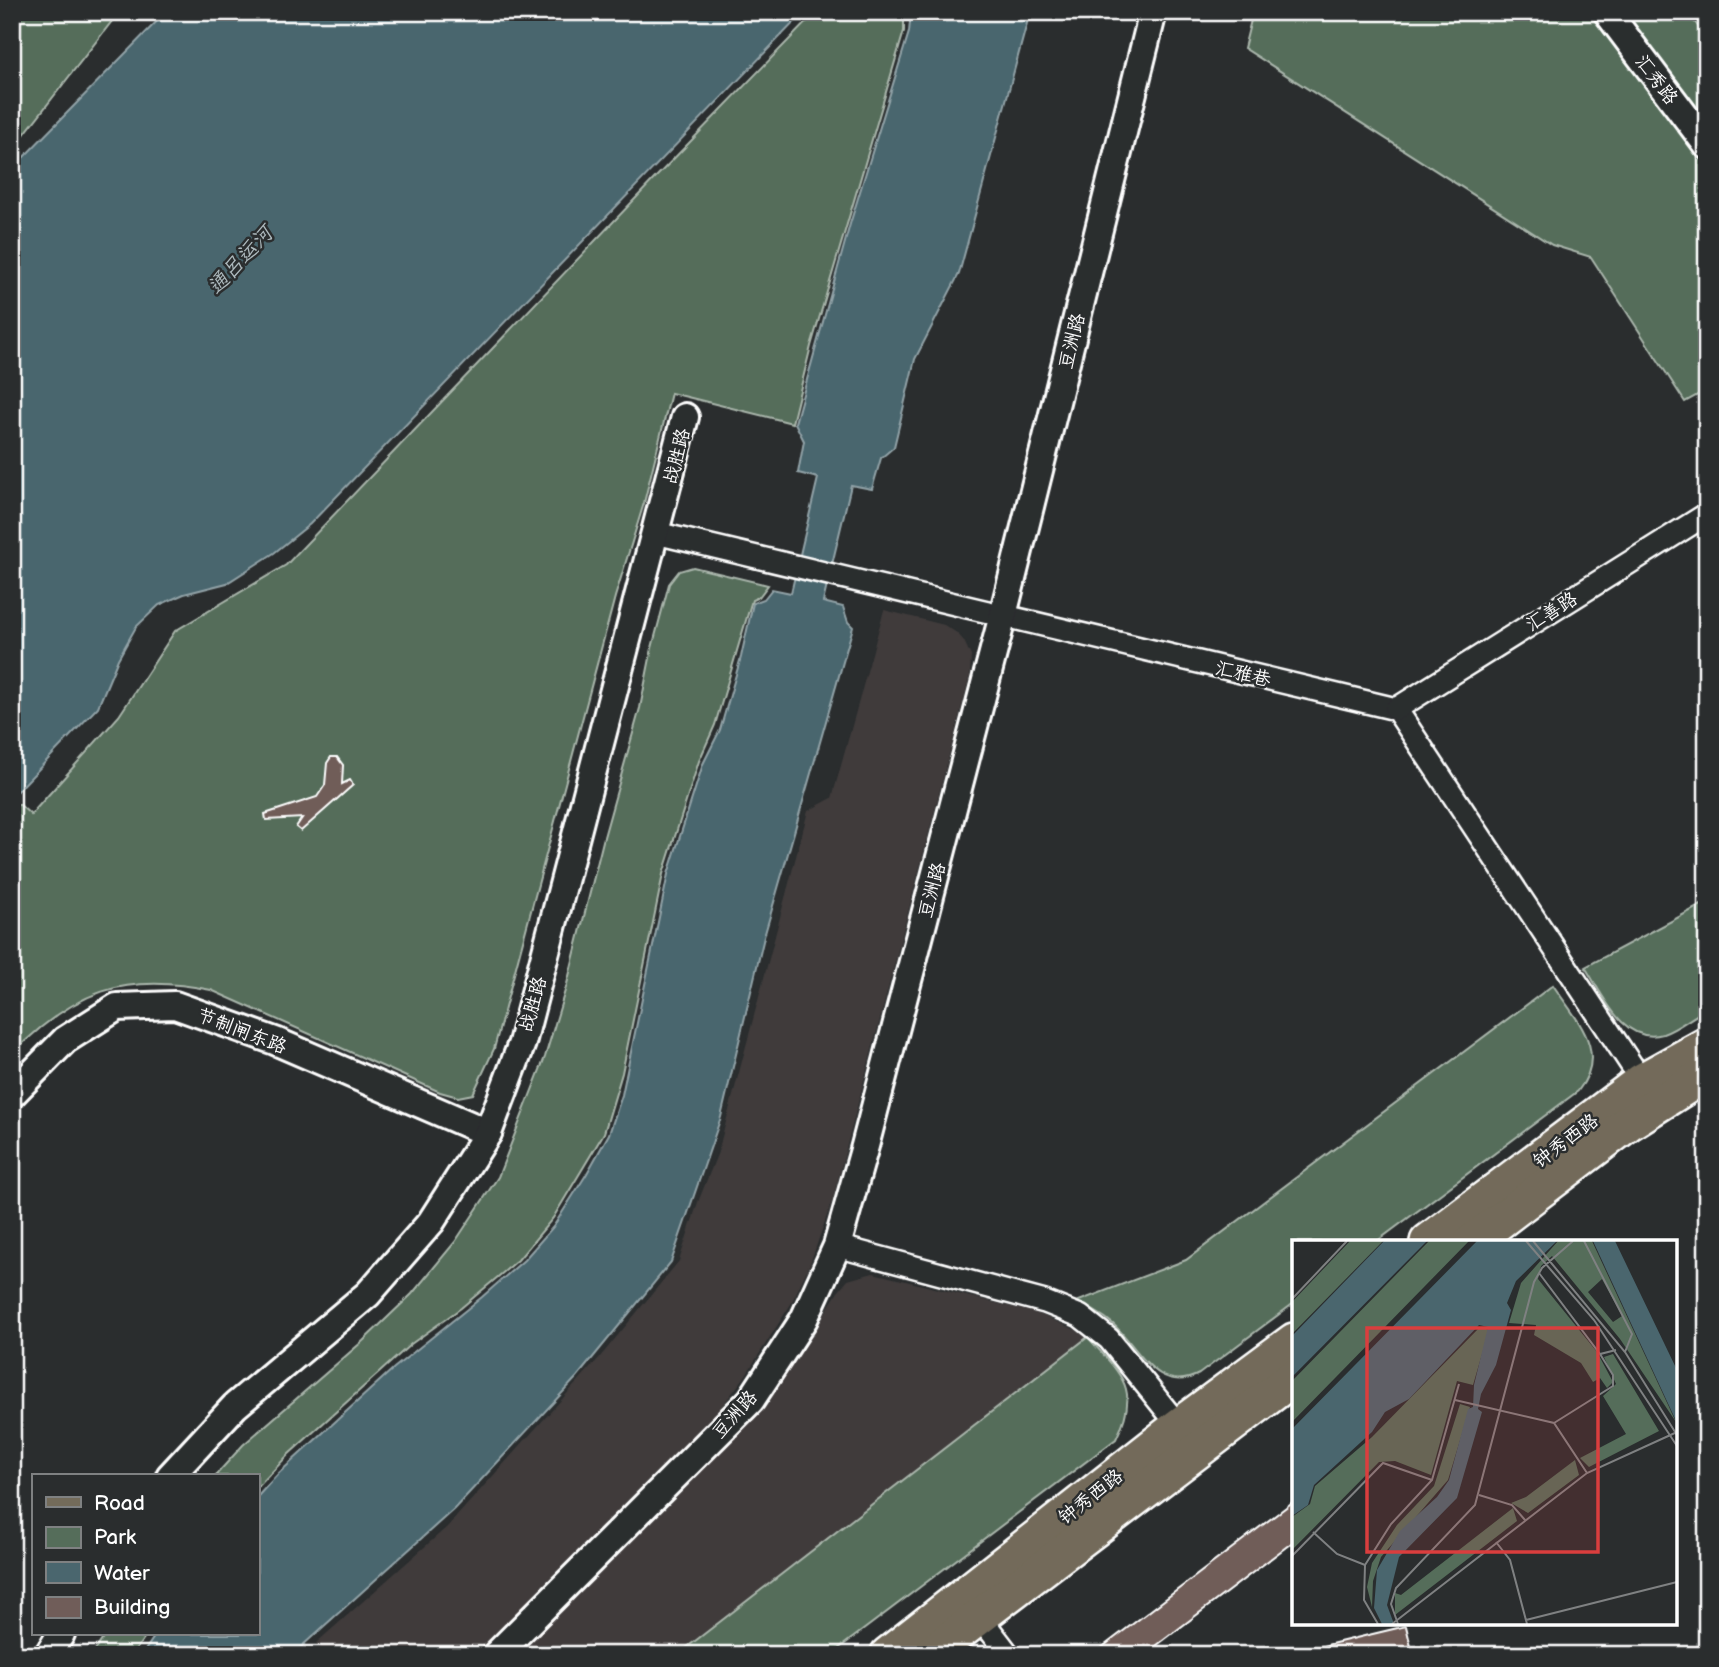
<svg xmlns="http://www.w3.org/2000/svg" width="1719" height="1667" font-family="'Balsamiq Sans','LXGW WenKai TC',sans-serif">
  <style>
    .built { fill: #3f3b3b }
    .green { fill: #556d5a; stroke: #aab6ac; stroke-width: 2 }
    .water { fill: #4a666e; stroke: #92a3a8; stroke-width: 2 }
    .building { fill: #705d59; stroke: #fff; stroke-width: 2 }
    .lines { fill: none; stroke-linecap: round; stroke-linejoin: round }
    .minor-casing { stroke: #fff; stroke-width: 26 }
    .tertiary-casing { stroke: #fff; stroke-width: 32 }
    .primary-casing { stroke: #fff; stroke-width: 40 }
    .minor { stroke: #2a2d2e; stroke-width: 21 }
    .tertiary { stroke: #2a2d2e; stroke-width: 26 }
    .primary { stroke: #736b5a; stroke-width: 35 }
    .labels { text-anchor: middle; stroke-width: 5; stroke-linejoin: round; paint-order: stroke }
    .street-label { font-size: 19px; fill: #fff; stroke: #2a2d2e }
    .water-label { font-size: 21px; font-style: italic; fill: #aebabe; stroke: #2a2d2e }
    .inset-road { fill: none; stroke: #7f8182; stroke-width: 2 }
    .view { fill: #da3e3e; fill-opacity: 0.15; stroke: #da3e3e; stroke-width: 3.5 }
    .inset-edge { fill: none; stroke: #fff; stroke-width: 3.5 }
  </style>
  <rect width="100%" height="100%" fill="#2a2d2e"/>
  <filter id="ink" filterUnits="userSpaceOnUse"><feTurbulence type="fractalNoise" baseFrequency=".0143" numOctaves="2"/><feDisplacementMap in="SourceGraphic" scale="14" xChannelSelector="R" yChannelSelector="G"/><feConvolveMatrix kernelMatrix="1 2 1 2 8 2 1 2 1" color-interpolation-filters="sRGB"/></filter>
  <g filter="url(#ink)">
    <g class="built">
      <path d="M 884,610 L 944,625 L 957,633 L 964,641 L 971,656 L 970,676 L 833,1199 L 810,1264 L 791,1304 L 744,1378 L 719,1410 L 475,1655 L 328,1655 L 316,1643 L 447,1527 L 600,1357 L 679,1261 L 698,1202 L 718,1152 L 808,811 L 832,798 Z"/>
      <path d="M 873,1273 L 1037,1313 L 1076,1330 L 1088,1337 L 689,1655 L 508,1655 L 719,1454 L 743,1429 L 779,1383 L 838,1292 L 848,1280 Z"/>
    </g>
    <g class="green">
      <path d="M 12,12 L 119,12 L 12,150 Z"/>
      <path d="M 816,12 L 904,12 L 904,31 L 811,346 L 792,423 L 671,393 L 644,503 L 615,597 L 502,1019 L 494,1049 L 473,1094 L 458,1097 L 440,1092 L 211,990 C 124,972 74,991 12,1054 L 12,810 L 19,804 L 31,815 L 35,810 L 119,716 L 175,631 L 286,565 L 656,177 Z"/>
      <path d="M 1253,12 L 1590,12 L 1707,167 L 1707,179 L 1703,182 L 1707,188 L 1707,390 L 1685,402 L 1591,257 L 1552,245 L 1244,48 Z"/>
      <path d="M 1620,12 L 1687,12 L 1707,38 L 1707,124 Z"/>
      <path d="M 693,567 L 768,585 L 759,597 L 752,600 L 715,725 L 699,761 L 663,874 L 622,1073 L 604,1133 L 553,1218 L 518,1260 L 461,1308 L 411,1344 L 288,1455 L 257,1488 L 257,1476 L 215,1476 L 243,1445 L 363,1341 L 412,1294 L 455,1242 L 498,1177 L 545,1057 L 567,984 L 604,837 L 640,708 L 652,648 L 669,584 L 679,571 Z"/>
      <path d="M 1707,902 L 1707,1009 C 1693,1016 1678,1029 1663,1034 C 1623,1046 1602,993 1585,967 Z"/>
      <path d="M 1553,985 C 1576,1020 1610,1051 1578,1091 L 1376,1242 L 1294,1242 L 1294,1303 L 1199,1374 C 1157,1396 1139,1347 1113,1324 C 1102,1314 1089,1308 1076,1302 L 1186,1260 Z"/>
      <path d="M 1088,1337 C 1120,1375 1142,1387 1116,1439 L 830,1655 L 677,1655 Z"/>
      <path d="M 106,1634 L 147,1634 L 132,1655 L 92,1655 Z"/>
    </g>
    <g class="water">
      <path d="M 166,12 L 804,12 L 310,524 L 274,553 L 227,583 L 184,594 L 159,605 L 136,627 L 118,659 L 98,707 L 12,797 L 12,169 Z"/>
      <path d="M 911,12 L 1030,12 L 959,274 L 915,359 L 894,447 L 881,458 L 872,489 L 851,485 L 823,602 L 843,607 L 848,622 L 853,627 L 764,937 L 721,1117 L 671,1262 L 577,1377 L 454,1509 L 292,1655 L 142,1655 L 156,1634 L 257,1634 L 257,1497 L 279,1473 L 394,1368 L 482,1297 L 524,1260 L 553,1227 L 586,1175 L 609,1134 L 622,1095 L 668,874 L 703,764 L 720,730 L 741,657 L 753,603 L 764,599 L 772,589 L 791,593 L 818,478 L 798,473 L 804,441 L 795,423 L 850,224 L 909,32 Z"/>
    </g>
    <g class="building">
      <path d="M 331,757 L 337,757 L 343,765 L 342,784 L 350,780 L 353,785 L 301,831 L 296,827 L 302,818 L 266,820 L 265,814 L 317,797 L 325,785 L 327,763 Z"/>
      <path d="M 1294,1501 L 1294,1541 L 1144,1655 L 1092,1655 Z"/>
      <path d="M 1406,1626 L 1413,1655 L 1311,1655 L 1310,1649 Z"/>
    </g>
    <g class="lines">
      <defs>
        <g id="minor">
          <path d="M 656,533 L 1396,709 L 1642,1081"/>
          <path d="M 1396,709 L 1707,514"/>
          <path d="M 837,1246 L 1045,1302 L 1080,1316 L 1109,1339 L 1179,1426"/>
          <path d="M 973,1608 L 1009,1655"/>
        </g>
        <g id="tertiary">
          <path d="M 1607,12 L 1707,145"/>
          <path d="M 12,1094 L 65,1040 L 117,1007 L 175,1005 L 275,1041 L 488,1133"/>
          <path d="M 170,1476 L 235,1406 L 368,1294 L 431,1222 L 488,1133 L 522,1043 L 685,417"/>
          <path d="M 48,1655 L 61,1634"/>
          <path d="M 496,1655 L 751,1400 L 804,1319 L 837,1246 L 865,1146 L 1003,615 L 1153,12"/>
        </g>
        <g id="primary">
          <path d="M 1428,1242 L 1642,1081 L 1707,1045"/>
          <path d="M 1472,1242 L 1628,1123 L 1707,1073"/>
          <path d="M 888,1655 L 1179,1426 L 1294,1341"/>
          <path d="M 929,1655 L 1294,1377"/>
        </g>
      </defs>
      <use href="#minor" class="minor-casing"/>
      <use href="#tertiary" class="tertiary-casing"/>
      <use href="#primary" class="primary-casing"/>
      <use href="#minor" class="minor"/>
      <use href="#tertiary" class="tertiary"/>
      <use href="#primary" class="primary"/>
    </g>
  </g>
  <g class="labels">
    <g class="street-label">
      <text transform="translate(1657 79) rotate(53)" y="7">汇秀路</text>
      <text transform="translate(1071 341) rotate(-76)" y="7">豆洲路</text>
      <text transform="translate(676 456) rotate(-76)" y="7">战胜路</text>
      <text transform="translate(1551 611) rotate(-32)" y="7">汇善路</text>
      <text transform="translate(1243 673) rotate(13)" y="7">汇雅巷</text>
      <text transform="translate(931 890) rotate(-75)" y="7">豆洲路</text>
      <text transform="translate(532 1004) rotate(-75)" y="7">战胜路</text>
      <text transform="translate(242 1030) rotate(21)" y="7">节制闸东路</text>
      <text transform="translate(1565 1140) rotate(-37)" y="7">钟秀西路</text>
      <text transform="translate(734 1414) rotate(-48)" y="7">豆洲路</text>
      <text transform="translate(1090 1496) rotate(-38)" y="7">钟秀西路</text>
    </g>
    <g class="water-label">
      <text transform="translate(240 260) rotate(-47)" y="7">通吕运河</text>
    </g>
  </g>
  <g transform="translate(1292 1240)">
    <rect width="385" height="385" fill="#2a2d2e"/>
    <path d="M 58,1 L 91,1 L 0,94 L 0,62 ZM 137,1 L 177,1 L 0,182 L 0,141 ZM 266,1 L 300,1 L 384,182 L 328,99 L 260,16 L 249,26 L 246,39 L 305,112 L 321,142 L 315,148 L 308,138 L 301,142 L 289,123 L 242,95 L 244,85 L 217,83 L 229,43 ZM 310,39 L 330,76 L 321,82 L 296,52 ZM 188,87 L 197,90 L 181,145 L 165,141 L 139,235 L 103,221 L 87,222 L 0,310 L 0,277 L 18,264 L 23,246 L 80,197 ZM 321,114 L 367,191 L 297,227 L 288,218 L 334,194 L 311,156 L 324,144 L 312,117 ZM 168,164 L 178,167 L 156,240 L 89,317 L 81,341 L 80,367 L 75,347 L 80,323 L 105,285 L 142,246 ZM 283,220 L 287,235 L 236,273 L 219,263 L 234,257 ZM 221,268 L 225,281 L 103,375 L 103,353 L 109,355 Z" fill="#556d5a" fill-rule="evenodd"/>
    <path d="M 92,1 L 135,1 L 0,137 L 0,96 ZM 185,1 L 265,1 L 224,41 L 215,63 L 219,70 L 204,125 L 189,154 L 186,169 L 190,172 L 165,258 L 107,317 L 95,365 L 102,384 L 90,384 L 82,368 L 85,330 L 108,291 L 145,257 L 157,240 L 176,169 L 181,167 L 182,145 L 196,87 L 187,85 L 117,159 L 93,172 L 80,192 L 22,245 L 16,265 L 0,276 L 0,189 ZM 301,1 L 323,1 L 385,130 L 385,183 Z" fill="#4a666e"/>
    <path class="inset-road" d="M 234,1 L 302,80 L 385,206M 241,1 L 333,112 L 385,195M 292,1 L 340,94 L 333,112M 247,33 L 308,114 L 324,110M 0,59 L 55,1M 163,160 L 262,183 L 295,233M 262,183 L 321,146 L 321,135 L 308,114M 187,255 L 220,265 L 233,280M 21,292 L 45,314 L 73,325M 204,302 L 218,320 L 235,384M 0,316 L 91,223 L 140,240M 234,380 L 385,342M 86,384 L 72,360 L 73,325 L 99,284 L 140,240 L 167,144M 100,384 L 295,233 L 385,192M 106,384 L 99,364 L 104,348 L 183,265 L 242,42 L 250,28 L 281,1"/>
    <path class="view" d="M 75,88 L 306,88 L 306,312 L 75,312 Z"/>
    <rect width="385" height="385" class="inset-edge"/>
  </g>
  <rect width="1719" height="1667" fill="none" stroke="#2a2d2e" stroke-width="42"/>
  <rect x="21" y="21" width="1677" height="1625" fill="none" stroke="#fff" stroke-width="2.5" filter="url(#ink)"/>
  <rect x="32" y="1474" width="228" height="161" fill="#2a2d2e" stroke="#7f8182" stroke-width="2"/>
  <rect x="46" y="1497" width="35" height="10" fill="#736b5a" stroke="#7f8182" stroke-width="2"/>
  <text x="94" y="1510" font-size="21" fill="#ffffff">Road</text>
  <rect x="46" y="1527" width="35" height="21" fill="#556d5a" stroke="#7f8182" stroke-width="2"/>
  <text x="94" y="1544" font-size="21" fill="#ffffff">Park</text>
  <rect x="46" y="1562" width="35" height="21" fill="#4a666e" stroke="#7f8182" stroke-width="2"/>
  <text x="94" y="1580" font-size="21" fill="#ffffff">Water</text>
  <rect x="46" y="1597" width="35" height="21" fill="#705d59" stroke="#7f8182" stroke-width="2"/>
  <text x="94" y="1614" font-size="21" fill="#ffffff">Building</text>
</svg>
